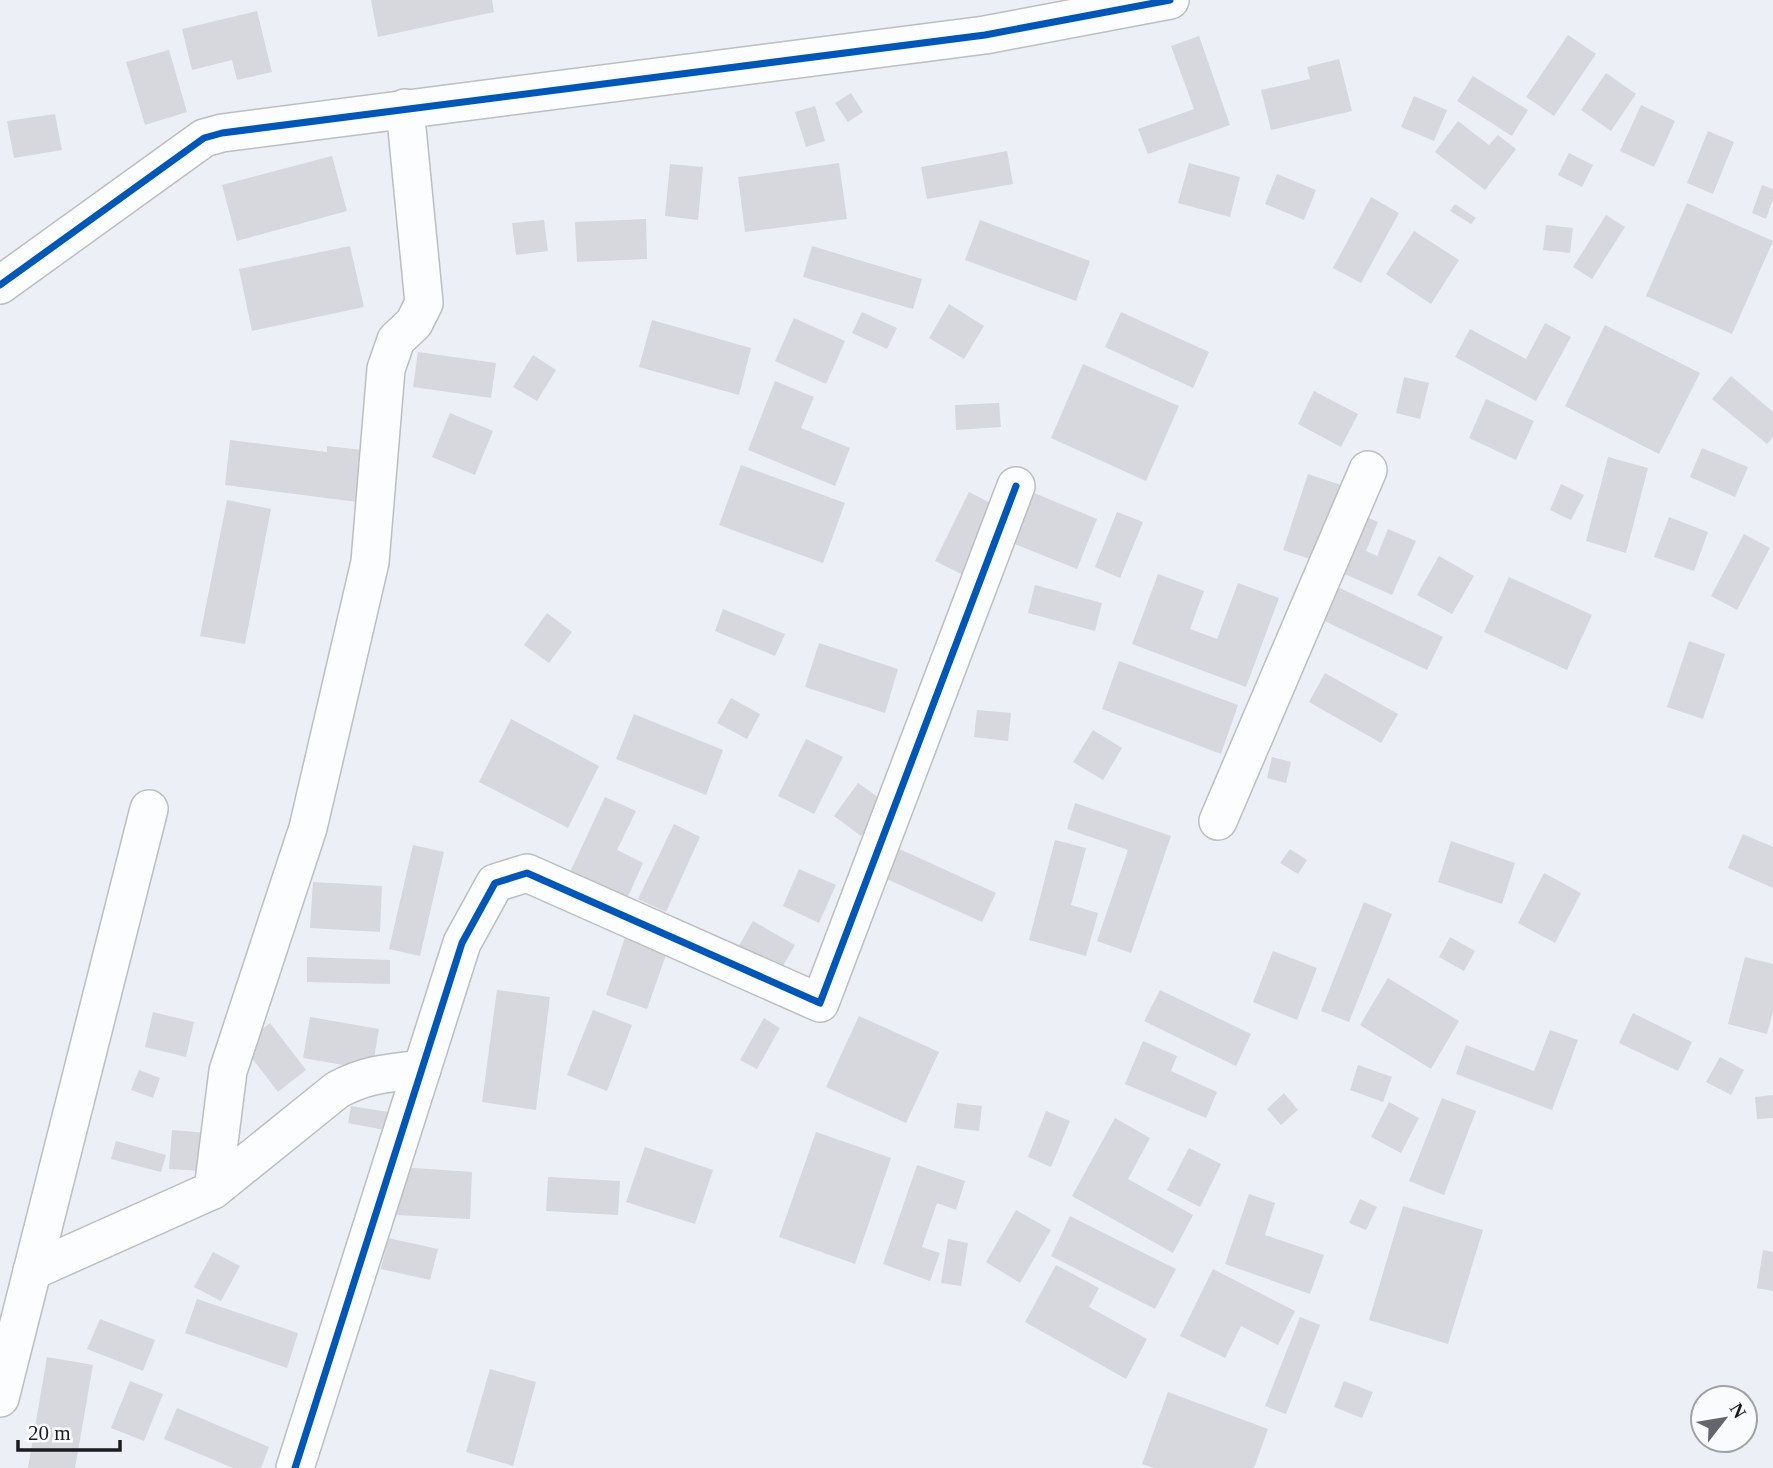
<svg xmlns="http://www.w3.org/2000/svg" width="1773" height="1468" font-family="'Times New Roman',serif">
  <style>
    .building { fill: #d6d8dd }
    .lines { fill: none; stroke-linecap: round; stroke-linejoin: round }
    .street-casing { stroke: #bcbec2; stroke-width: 40 }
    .street { stroke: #fcfdfe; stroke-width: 37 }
    .cycleway-casing { stroke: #fafbfd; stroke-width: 11 }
    .cycleway { stroke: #0057b8; stroke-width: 7 }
  </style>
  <rect width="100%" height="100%" fill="#eceff6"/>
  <g class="building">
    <path d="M 371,0 L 492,0 L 494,12 L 378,37 Z"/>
    <path d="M 257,11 L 272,72 L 237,80 L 232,60 L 192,70 L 182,29 Z"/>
    <path d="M 1568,35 L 1596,54 L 1554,116 L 1526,97 Z"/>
    <path d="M 1199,36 L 1230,125 L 1148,154 L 1138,129 L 1194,109 L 1171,46 Z"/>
    <path d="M 169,50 L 187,112 L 145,125 L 126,62 Z"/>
    <path d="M 1339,59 L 1352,111 L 1271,130 L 1261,90 L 1310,79 L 1307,67 Z"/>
    <path d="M 1606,73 L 1636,94 L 1611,131 L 1581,110 Z"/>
    <path d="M 1473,76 L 1528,110 L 1512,136 L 1457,101 Z"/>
    <path d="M 851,93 L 863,112 L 848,122 L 835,103 Z"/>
    <path d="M 1414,96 L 1447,110 L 1434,141 L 1401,127 Z"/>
    <path d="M 1641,105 L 1675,121 L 1654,167 L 1620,151 Z"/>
    <path d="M 815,106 L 825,141 L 806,147 L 795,112 Z"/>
    <path d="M 55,114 L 62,150 L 14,158 L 7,121 Z"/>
    <path d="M 1458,121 L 1489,145 L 1498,135 L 1516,149 L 1485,190 L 1435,152 Z"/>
    <path d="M 1708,131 L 1734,142 L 1713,194 L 1687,183 Z"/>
    <path d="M 1007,151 L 1013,184 L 927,199 L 921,167 Z"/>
    <path d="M 1569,153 L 1593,165 L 1582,187 L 1558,175 Z"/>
    <path d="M 332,156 L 347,211 L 237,241 L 222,185 Z"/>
    <path d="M 839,163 L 847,219 L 745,232 L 738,177 Z"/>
    <path d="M 1189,163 L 1240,177 L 1230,217 L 1178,203 Z"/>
    <path d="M 670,164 L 703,167 L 698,220 L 665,216 Z"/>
    <path d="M 1277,174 L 1316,190 L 1304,220 L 1265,204 Z"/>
    <path d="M 1762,185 L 1773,189 L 1773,199 L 1766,219 L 1752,213 Z"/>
    <path d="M 1371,197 L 1399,213 L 1361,283 L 1333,268 Z"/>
    <path d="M 1687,203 L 1773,241 L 1732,334 L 1646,296 Z"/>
    <path d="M 1455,204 L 1476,218 L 1471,224 L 1450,211 Z"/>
    <path d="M 1606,215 L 1625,227 L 1592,279 L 1573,267 Z"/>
    <path d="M 646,219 L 647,259 L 577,262 L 575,222 Z"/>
    <path d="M 544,220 L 548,251 L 516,255 L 512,223 Z"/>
    <path d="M 980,220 L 1090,261 L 1076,301 L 965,260 Z"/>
    <path d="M 1546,225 L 1573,228 L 1570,253 L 1543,250 Z"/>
    <path d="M 1414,231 L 1459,260 L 1431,304 L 1386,274 Z"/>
    <path d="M 350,246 L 364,307 L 252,331 L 239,269 Z"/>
    <path d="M 812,246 L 922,279 L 913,309 L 803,277 Z"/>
    <path d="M 949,304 L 984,326 L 964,359 L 929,338 Z"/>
    <path d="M 862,312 L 897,328 L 887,349 L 852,333 Z"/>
    <path d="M 1121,312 L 1209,352 L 1193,388 L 1105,347 Z"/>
    <path d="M 794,318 L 845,341 L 826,384 L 775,361 Z"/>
    <path d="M 652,320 L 751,348 L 739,395 L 639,367 Z"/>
    <path d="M 1545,323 L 1571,337 L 1536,401 L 1455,357 L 1470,329 L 1526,359 Z"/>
    <path d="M 1605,325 L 1700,373 L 1659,454 L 1565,406 Z"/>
    <path d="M 418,352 L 496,363 L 491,398 L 413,387 Z"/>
    <path d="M 533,355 L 556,370 L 537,401 L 513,387 Z"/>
    <path d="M 1083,364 L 1179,406 L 1146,481 L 1051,438 Z"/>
    <path d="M 1731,376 L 1773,412 L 1773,437 L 1767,444 L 1712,399 Z"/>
    <path d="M 1404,377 L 1429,383 L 1420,419 L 1396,413 Z"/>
    <path d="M 775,381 L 814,397 L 801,428 L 850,448 L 835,486 L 748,450 Z"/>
    <path d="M 1314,391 L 1358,414 L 1341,447 L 1298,424 Z"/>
    <path d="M 1486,399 L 1534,421 L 1516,460 L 1469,438 Z"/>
    <path d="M 999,403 L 1001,427 L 956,430 L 955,405 Z"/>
    <path d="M 450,413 L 493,431 L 475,475 L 432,457 Z"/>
    <path d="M 230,440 L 327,452 L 327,446 L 371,451 L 365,503 L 225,485 Z"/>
    <path d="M 1702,448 L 1748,467 L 1735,497 L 1690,477 Z"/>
    <path d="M 1608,457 L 1648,468 L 1626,553 L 1586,541 Z"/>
    <path d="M 741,465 L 845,503 L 823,563 L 719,525 Z"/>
    <path d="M 1308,474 L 1341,485 L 1316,561 L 1283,550 Z"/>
    <path d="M 1561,484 L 1584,495 L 1571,520 L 1550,510 Z"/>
    <path d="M 1027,490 L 1097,519 L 1077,569 L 1007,541 Z"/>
    <path d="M 969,492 L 998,507 L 965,576 L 935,561 Z"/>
    <path d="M 227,500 L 271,509 L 245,644 L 200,636 Z"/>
    <path d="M 1353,511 L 1378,522 L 1366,551 L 1377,556 L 1388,529 L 1416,541 L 1392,595 L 1329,567 Z"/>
    <path d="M 1117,512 L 1143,522 L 1120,578 L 1095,567 Z"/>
    <path d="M 1669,517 L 1708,532 L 1694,571 L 1654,557 Z"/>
    <path d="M 1744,534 L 1770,548 L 1737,610 L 1711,596 Z"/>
    <path d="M 1439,556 L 1474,576 L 1452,614 L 1417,595 Z"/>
    <path d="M 1158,574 L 1204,591 L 1190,629 L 1217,639 L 1238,583 L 1279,598 L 1246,687 L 1132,644 Z"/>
    <path d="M 1509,577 L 1592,615 L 1567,670 L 1484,632 Z"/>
    <path d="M 1325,581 L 1443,637 L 1427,670 L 1310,614 Z"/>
    <path d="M 1035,585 L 1102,603 L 1095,631 L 1028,613 Z"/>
    <path d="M 723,609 L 785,634 L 775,656 L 715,631 Z"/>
    <path d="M 547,613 L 572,632 L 549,663 L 524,645 Z"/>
    <path d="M 1689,641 L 1725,654 L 1703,719 L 1667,707 Z"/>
    <path d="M 819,643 L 898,669 L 885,713 L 805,687 Z"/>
    <path d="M 1119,661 L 1238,705 L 1221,754 L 1102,709 Z"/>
    <path d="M 1325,673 L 1398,714 L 1381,743 L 1309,702 Z"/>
    <path d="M 731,698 L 760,714 L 747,739 L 717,723 Z"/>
    <path d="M 977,710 L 1011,713 L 1008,741 L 974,737 Z"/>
    <path d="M 634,714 L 723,750 L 706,795 L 616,759 Z"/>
    <path d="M 511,719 L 599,766 L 568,828 L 479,782 Z"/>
    <path d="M 1093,730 L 1122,748 L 1103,780 L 1073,762 Z"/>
    <path d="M 806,739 L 843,757 L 814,814 L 778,796 Z"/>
    <path d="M 1272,757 L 1291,762 L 1286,783 L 1267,778 Z"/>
    <path d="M 858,783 L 885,802 L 861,836 L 834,816 Z"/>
    <path d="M 605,797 L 636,811 L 617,850 L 643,863 L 622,910 L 565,883 Z"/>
    <path d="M 1075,803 L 1171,836 L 1131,953 L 1097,941 L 1128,850 L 1067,829 Z"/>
    <path d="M 674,824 L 700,837 L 666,912 L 638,899 Z"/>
    <path d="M 1743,834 L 1773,847 L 1773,888 L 1728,868 Z"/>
    <path d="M 1055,840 L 1086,848 L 1071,905 L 1098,913 L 1086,956 L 1029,940 Z"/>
    <path d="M 1451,841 L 1515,863 L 1502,904 L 1438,882 Z"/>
    <path d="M 413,845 L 444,852 L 420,956 L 389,949 Z"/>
    <path d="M 893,846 L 996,893 L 982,922 L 880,876 Z"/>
    <path d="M 1290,849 L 1307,860 L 1298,874 L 1280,863 Z"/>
    <path d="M 799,869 L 836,885 L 819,923 L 783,906 Z"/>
    <path d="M 1544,873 L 1581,893 L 1555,943 L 1518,923 Z"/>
    <path d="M 313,882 L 382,886 L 380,932 L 310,928 Z"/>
    <path d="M 1364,902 L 1392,914 L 1349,1022 L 1321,1011 Z"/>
    <path d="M 753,921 L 795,945 L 777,976 L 736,951 Z"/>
    <path d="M 625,937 L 667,952 L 647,1009 L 606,995 Z"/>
    <path d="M 1450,937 L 1475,951 L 1464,971 L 1439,957 Z"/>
    <path d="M 1273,951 L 1317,968 L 1297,1020 L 1253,1002 Z"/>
    <path d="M 307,957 L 390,960 L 390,984 L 307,982 Z"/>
    <path d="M 1745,957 L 1773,964 L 1773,1011 L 1767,1034 L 1728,1024 Z"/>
    <path d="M 1388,978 L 1459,1021 L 1431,1069 L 1360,1025 Z"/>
    <path d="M 497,990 L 550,997 L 536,1110 L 482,1102 Z"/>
    <path d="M 1160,990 L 1251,1034 L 1236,1066 L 1144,1021 Z"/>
    <path d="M 593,1010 L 632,1025 L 607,1091 L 567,1075 Z"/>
    <path d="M 153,1012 L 194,1022 L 186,1057 L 145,1047 Z"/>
    <path d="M 1633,1013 L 1692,1042 L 1678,1071 L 1619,1043 Z"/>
    <path d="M 859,1016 L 939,1052 L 906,1123 L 826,1087 Z"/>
    <path d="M 310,1017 L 379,1029 L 372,1070 L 303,1058 Z"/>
    <path d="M 764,1018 L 780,1028 L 757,1069 L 740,1060 Z"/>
    <path d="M 270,1023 L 306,1070 L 278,1092 L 242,1045 Z"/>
    <path d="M 1550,1030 L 1578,1040 L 1552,1110 L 1456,1074 L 1466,1045 L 1534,1071 Z"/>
    <path d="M 1143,1041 L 1177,1056 L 1171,1071 L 1217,1092 L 1206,1118 L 1125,1084 Z"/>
    <path d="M 1720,1057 L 1744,1070 L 1731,1095 L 1706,1082 Z"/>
    <path d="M 1358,1065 L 1392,1077 L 1383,1102 L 1350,1090 Z"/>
    <path d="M 139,1070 L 160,1078 L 153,1098 L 131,1090 Z"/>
    <path d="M 1284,1093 L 1298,1110 L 1281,1125 L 1267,1109 Z"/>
    <path d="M 1773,1095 L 1773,1118 L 1757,1119 L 1755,1097 Z"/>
    <path d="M 1442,1098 L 1476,1111 L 1444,1195 L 1409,1181 Z"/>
    <path d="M 1389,1102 L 1419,1118 L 1401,1153 L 1371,1137 Z"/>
    <path d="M 957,1103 L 982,1106 L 979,1131 L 954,1128 Z"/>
    <path d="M 351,1106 L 388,1112 L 385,1130 L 348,1123 Z"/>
    <path d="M 1046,1111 L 1070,1121 L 1051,1167 L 1028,1157 Z"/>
    <path d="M 1115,1118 L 1150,1138 L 1128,1179 L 1193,1215 L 1173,1253 L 1072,1196 Z"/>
    <path d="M 172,1130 L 207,1133 L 204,1171 L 169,1169 Z"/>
    <path d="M 816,1132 L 891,1158 L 855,1264 L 779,1237 Z"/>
    <path d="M 116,1141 L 166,1155 L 161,1172 L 111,1159 Z"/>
    <path d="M 645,1147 L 713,1170 L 695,1224 L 626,1202 Z"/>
    <path d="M 1189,1148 L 1221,1164 L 1200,1207 L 1167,1190 Z"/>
    <path d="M 917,1165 L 965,1181 L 956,1210 L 937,1203 L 922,1247 L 940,1253 L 930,1281 L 883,1264 Z"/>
    <path d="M 399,1167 L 472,1172 L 470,1219 L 396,1215 Z"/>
    <path d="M 548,1177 L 620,1181 L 618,1215 L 546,1211 Z"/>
    <path d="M 1249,1194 L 1275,1203 L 1265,1235 L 1324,1255 L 1310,1294 L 1225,1264 Z"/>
    <path d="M 1360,1199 L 1377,1207 L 1366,1230 L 1349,1223 Z"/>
    <path d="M 1403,1206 L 1483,1230 L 1448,1344 L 1369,1320 Z"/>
    <path d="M 1016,1210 L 1051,1230 L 1020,1283 L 986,1262 Z"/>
    <path d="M 1070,1216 L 1176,1269 L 1155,1309 L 1051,1256 Z"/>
    <path d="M 388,1238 L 438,1249 L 430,1280 L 381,1269 Z"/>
    <path d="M 948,1239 L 968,1243 L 961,1286 L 941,1283 Z"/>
    <path d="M 1763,1250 L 1773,1252 L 1773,1291 L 1757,1288 Z"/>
    <path d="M 213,1252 L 240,1266 L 221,1301 L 194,1287 Z"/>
    <path d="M 1056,1265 L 1099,1288 L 1089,1307 L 1147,1339 L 1126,1379 L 1025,1322 Z"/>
    <path d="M 1213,1269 L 1295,1311 L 1278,1345 L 1241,1326 L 1225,1358 L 1180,1336 Z"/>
    <path d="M 197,1299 L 298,1333 L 287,1368 L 185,1333 Z"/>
    <path d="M 1300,1317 L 1320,1325 L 1286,1414 L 1265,1406 Z"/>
    <path d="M 100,1319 L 155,1340 L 143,1371 L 87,1349 Z"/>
    <path d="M 47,1357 L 93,1365 L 75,1468 L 28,1468 Z"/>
    <path d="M 490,1369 L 536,1382 L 513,1466 L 466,1452 Z"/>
    <path d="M 130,1381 L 163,1394 L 144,1441 L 111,1428 Z"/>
    <path d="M 1344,1381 L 1373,1392 L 1362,1418 L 1334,1407 Z"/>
    <path d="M 1168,1392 L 1268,1429 L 1254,1468 L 1154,1468 L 1142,1464 Z"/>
    <path d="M 177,1408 L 269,1447 L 261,1468 L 233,1468 L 164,1439 Z"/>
  </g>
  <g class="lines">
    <defs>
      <g id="street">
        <path d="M 0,285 L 204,138 L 222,133 L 985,35 L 1170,0"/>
        <path d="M 1218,821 L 1368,470"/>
        <path d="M 213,1190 L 228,1071 L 308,828 L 370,562 L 386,369 L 396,340 L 414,323 L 424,303 L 405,108"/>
        <path d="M 32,1271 L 213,1190 L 337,1090 C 366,1074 389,1073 422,1069"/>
        <path d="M 0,1398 L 149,809"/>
        <path d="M 295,1468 L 462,943 L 495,883 L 527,873 L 820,1003 L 1016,486"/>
      </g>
    </defs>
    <use href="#street" class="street-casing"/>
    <use href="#street" class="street"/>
    <defs>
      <g id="cycleway">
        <path d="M 0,285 L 204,138 L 222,133 L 985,35 L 1170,0"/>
        <path d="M 295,1468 L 462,943 L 495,883 L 527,873 L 820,1003 L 1016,486"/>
      </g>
    </defs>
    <use href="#cycleway" class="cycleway-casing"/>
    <use href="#cycleway" class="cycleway"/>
  </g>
  <g transform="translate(1724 1419) rotate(59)"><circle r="33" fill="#fafbfd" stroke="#a0a2a5" stroke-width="2"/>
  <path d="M0-5L12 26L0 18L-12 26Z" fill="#64666b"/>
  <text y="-10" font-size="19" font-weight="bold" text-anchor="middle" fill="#1a1c20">N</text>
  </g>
  <path d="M18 1440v10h102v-10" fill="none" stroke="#1a1c20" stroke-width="3.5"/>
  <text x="28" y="1440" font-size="21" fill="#1a1c20" stroke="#fafbfd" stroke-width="5" paint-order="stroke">20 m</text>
</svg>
